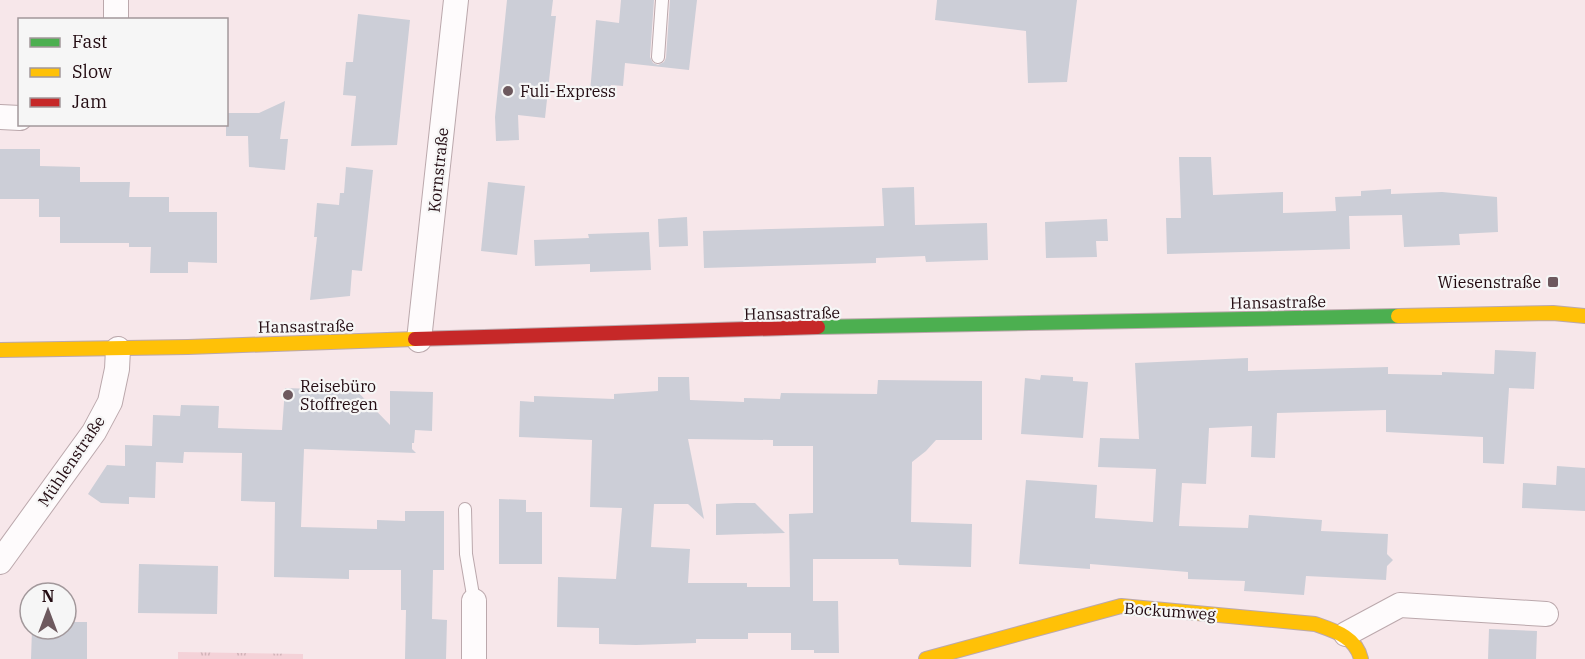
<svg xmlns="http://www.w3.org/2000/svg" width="1585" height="659" font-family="'IBM Plex Serif',serif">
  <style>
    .park { fill: url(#park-tufts) }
    .building { fill: #ccced7; fill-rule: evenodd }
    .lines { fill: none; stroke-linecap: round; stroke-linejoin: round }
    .lane-casing { stroke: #bba8ac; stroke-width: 14 }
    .street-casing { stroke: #bba8ac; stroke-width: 26 }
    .fast-casing { stroke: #bba8ac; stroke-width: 16 }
    .slow-casing { stroke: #bba8ac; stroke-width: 16 }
    .jam-casing { stroke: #bba8ac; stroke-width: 16 }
    .lane { stroke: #fefbfc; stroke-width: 12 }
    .street { stroke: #fefbfc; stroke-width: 24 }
    .fast { stroke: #4caf50; stroke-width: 14 }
    .slow { stroke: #ffc107; stroke-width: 14 }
    .jam { stroke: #c62828; stroke-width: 14 }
    .poi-dot { fill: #6d595e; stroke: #f6f6f6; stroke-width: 2 }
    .labels { text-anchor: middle; stroke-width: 4.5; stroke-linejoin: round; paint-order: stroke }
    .poi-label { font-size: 16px; fill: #230c12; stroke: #f6f6f6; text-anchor: start }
    .street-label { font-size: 16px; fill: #230c12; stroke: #f6f6f6 }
  </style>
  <defs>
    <pattern id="park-tufts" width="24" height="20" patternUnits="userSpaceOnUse" patternTransform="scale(1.5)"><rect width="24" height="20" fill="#f4d2d8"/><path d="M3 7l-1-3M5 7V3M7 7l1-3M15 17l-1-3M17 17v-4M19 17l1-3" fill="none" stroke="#d1b3b8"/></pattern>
  </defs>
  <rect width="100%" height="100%" fill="#f7e7ea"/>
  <path class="park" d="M 178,652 L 303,654 L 303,659 L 178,659 Z"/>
  <g class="building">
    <path d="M 507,0 L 553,0 L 551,16 L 556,16 L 545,118 L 518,115 L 519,140 L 496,141 L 495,117 Z"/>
    <path d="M 621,0 L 654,0 L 650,57 L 653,63 L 658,65 L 664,62 L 666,58 L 670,0 L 697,0 L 689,70 L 625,63 L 623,86 L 611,85 L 610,94 L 590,93 L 596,20 L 619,23 Z"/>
    <path d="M 937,0 L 1077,0 L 1067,82 L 1028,83 L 1026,31 L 935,20 Z"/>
    <path d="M 358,14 L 410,20 L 397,145 L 351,146 L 356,96 L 343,95 L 346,62 L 353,62 Z"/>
    <path d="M 285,101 L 280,139 L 288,139 L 285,170 L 249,167 L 248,136 L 226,136 L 226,113 L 259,113 Z"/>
    <path d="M 0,149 L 40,149 L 40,166 L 80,167 L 80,182 L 130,182 L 129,197 L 169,197 L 169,212 L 217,212 L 217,263 L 188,262 L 188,273 L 150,273 L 151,247 L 129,247 L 129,243 L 60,243 L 60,217 L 39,217 L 39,199 L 0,199 Z"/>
    <path d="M 1179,157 L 1211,157 L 1213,195 L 1283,192 L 1283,213 L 1336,211 L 1335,197 L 1361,196 L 1361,191 L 1391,189 L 1391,194 L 1442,192 L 1497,197 L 1498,232 L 1459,234 L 1460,245 L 1404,247 L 1402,215 L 1349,216 L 1350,249 L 1167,254 L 1166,218 L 1181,218 Z"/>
    <path d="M 346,167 L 373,170 L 362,271 L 352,270 L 350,296 L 310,300 L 317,237 L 314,237 L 317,203 L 339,205 L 340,193 L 344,193 Z"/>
    <path d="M 488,182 L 525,186 L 517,255 L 481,251 Z"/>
    <path d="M 914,187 L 915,225 L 987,223 L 988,260 L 926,262 L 925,256 L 876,258 L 876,263 L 704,268 L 703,231 L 884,226 L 882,188 Z"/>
    <path d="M 687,217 L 688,246 L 659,247 L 658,219 Z"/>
    <path d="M 1107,219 L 1108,241 L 1096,241 L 1097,257 L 1046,258 L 1045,222 Z"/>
    <path d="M 649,232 L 651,270 L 590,272 L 590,264 L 535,266 L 534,240 L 589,238 L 588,234 Z"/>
    <path d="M 1495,350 L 1536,352 L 1534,389 L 1509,388 L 1504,464 L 1483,463 L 1483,437 L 1386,432 L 1386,410 L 1277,413 L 1275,458 L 1251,457 L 1252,426 L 1209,428 L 1206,484 L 1182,483 L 1179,526 L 1248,528 L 1249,515 L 1322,520 L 1321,531 L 1388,534 L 1387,554 L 1393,560 L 1387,566 L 1386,580 L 1306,576 L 1304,595 L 1244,591 L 1245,581 L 1188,579 L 1188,572 L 1090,564 L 1090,569 L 1019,564 L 1026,480 L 1097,485 L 1095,518 L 1153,522 L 1156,469 L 1098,467 L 1100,438 L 1139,439 L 1135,363 L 1248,358 L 1248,371 L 1388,367 L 1388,374 L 1442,375 L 1442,372 L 1494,374 Z"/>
    <path d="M 1041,375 L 1073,377 L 1073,381 L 1088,382 L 1083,438 L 1021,434 L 1025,378 L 1040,380 Z"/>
    <path d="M 658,377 L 689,377 L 690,400 L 744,402 L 744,398 L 780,399 L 781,393 L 877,394 L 878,380 L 982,381 L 982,440 L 936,440 L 926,451 L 912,462 L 911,522 L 972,524 L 971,567 L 899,565 L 898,559 L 813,559 L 813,601 L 838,601 L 839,653 L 814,653 L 814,650 L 791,650 L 791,633 L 748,633 L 748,639 L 696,639 L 696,643 L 636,645 L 599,644 L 599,628 L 557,627 L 558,577 L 616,579 L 622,508 L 590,507 L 592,440 L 519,437 L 520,401 L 534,402 L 534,396 L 614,399 L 614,394 L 658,391 ZM 688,439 L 773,440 L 773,446 L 813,446 L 813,513 L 789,514 L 790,587 L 747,587 L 747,583 L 688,583 L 690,549 L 651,547 L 654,504 L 688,504 L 704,519 Z"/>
    <path d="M 351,385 L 390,425 L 390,391 L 433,392 L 432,431 L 415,430 L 414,443 L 412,443 L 412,449 L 416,453 L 304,449 L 301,527 L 377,529 L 377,520 L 405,521 L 405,511 L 444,511 L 444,570 L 433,570 L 432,619 L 447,620 L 446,659 L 405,659 L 406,610 L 401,610 L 401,570 L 349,570 L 349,579 L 274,577 L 275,502 L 241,501 L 242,453 L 184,452 L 183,463 L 156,462 L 155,498 L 129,497 L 129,504 L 101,503 L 88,494 L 107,465 L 125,466 L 125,445 L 152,446 L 153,415 L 180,416 L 181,405 L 219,406 L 218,428 L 282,430 L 285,388 L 347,390 Z"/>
    <path d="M 1557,466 L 1585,468 L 1585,511 L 1522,508 L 1523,483 L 1556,485 Z"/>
    <path d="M 499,499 L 526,500 L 526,512 L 542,512 L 542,564 L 499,564 Z"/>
    <path d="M 736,503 L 755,503 L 785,533 L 716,535 L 716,504 Z"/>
    <path d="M 139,564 L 218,566 L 217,614 L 138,613 Z"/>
    <path d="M 66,622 L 87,622 L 87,659 L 31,659 L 32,629 L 66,629 Z"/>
    <path d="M 1489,629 L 1537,631 L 1536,659 L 1488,659 Z"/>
  </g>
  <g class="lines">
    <defs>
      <g id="lane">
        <path d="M 658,57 L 662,0"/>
        <path d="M 465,509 L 466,554 L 474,601"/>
      </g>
      <g id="street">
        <path d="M 116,0 L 116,20"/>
        <path d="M 0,117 L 20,118"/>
        <path d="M 419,340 L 456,0"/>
        <path d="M 0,562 L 94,432 L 110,402 L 117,369 L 118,349"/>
        <path d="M 1346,634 L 1400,605 L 1546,614"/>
        <path d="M 474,659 L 474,601"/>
      </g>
      <path id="fast" d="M 818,327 L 1398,316"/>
      <g id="slow">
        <path d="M 1398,316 L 1553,313 L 1585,316"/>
        <path d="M 0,350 L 188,347 L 415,339"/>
        <path d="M 926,659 L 1121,606 L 1315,624 C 1335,631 1356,637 1361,659"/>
      </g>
      <path id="jam" d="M 415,339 L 818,327"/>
    </defs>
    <use href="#lane" class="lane-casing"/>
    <use href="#street" class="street-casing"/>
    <use href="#fast" class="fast-casing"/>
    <use href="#slow" class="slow-casing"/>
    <use href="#jam" class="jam-casing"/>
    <use href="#lane" class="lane"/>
    <use href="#street" class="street"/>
    <use href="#fast" class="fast"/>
    <use href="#slow" class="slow"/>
    <use href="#jam" class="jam"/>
  </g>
  <g class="poi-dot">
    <circle cx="508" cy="91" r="6"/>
    <rect x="1547" y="276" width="12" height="12" rx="3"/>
    <circle cx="288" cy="395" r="6"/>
  </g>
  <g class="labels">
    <g class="poi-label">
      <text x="520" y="97">Fuli-Express</text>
      <text x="1541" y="288" text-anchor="end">Wiesenstraße</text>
      <text x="300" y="392">Reisebüro<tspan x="300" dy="18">Stoffregen</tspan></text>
    </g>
    <g class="street-label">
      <text transform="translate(438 170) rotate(-84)" y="6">Kornstraße</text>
      <text transform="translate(1278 302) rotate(-1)" y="6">Hansastraße</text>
      <text transform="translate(792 313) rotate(-1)" y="6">Hansastraße</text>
      <text transform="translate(306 326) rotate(-1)" y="6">Hansastraße</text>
      <text transform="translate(71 461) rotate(-56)" y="6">Mühlenstraße</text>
      <text transform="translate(1170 611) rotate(4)" y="6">Bockumweg</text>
    </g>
  </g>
  <rect x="18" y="18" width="210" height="108" fill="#f6f6f6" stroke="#a2989b" stroke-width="1.5"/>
  <rect x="30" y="38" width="30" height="9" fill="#4caf50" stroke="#a2989b" stroke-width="1.5"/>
  <text x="72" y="48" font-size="18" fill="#230c12">Fast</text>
  <rect x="30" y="68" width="30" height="9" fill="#ffc107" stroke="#a2989b" stroke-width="1.5"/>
  <text x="72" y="78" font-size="18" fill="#230c12">Slow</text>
  <rect x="30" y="98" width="30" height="9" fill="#c62828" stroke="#a2989b" stroke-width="1.5"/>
  <text x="72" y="108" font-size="18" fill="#230c12">Jam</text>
  <g transform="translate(48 611)"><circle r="28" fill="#f6f6f6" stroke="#a2989b" stroke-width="1.5"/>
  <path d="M0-4.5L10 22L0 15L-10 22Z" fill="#6d595e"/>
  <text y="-9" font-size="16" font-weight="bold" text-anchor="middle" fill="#230c12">N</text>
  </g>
</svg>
